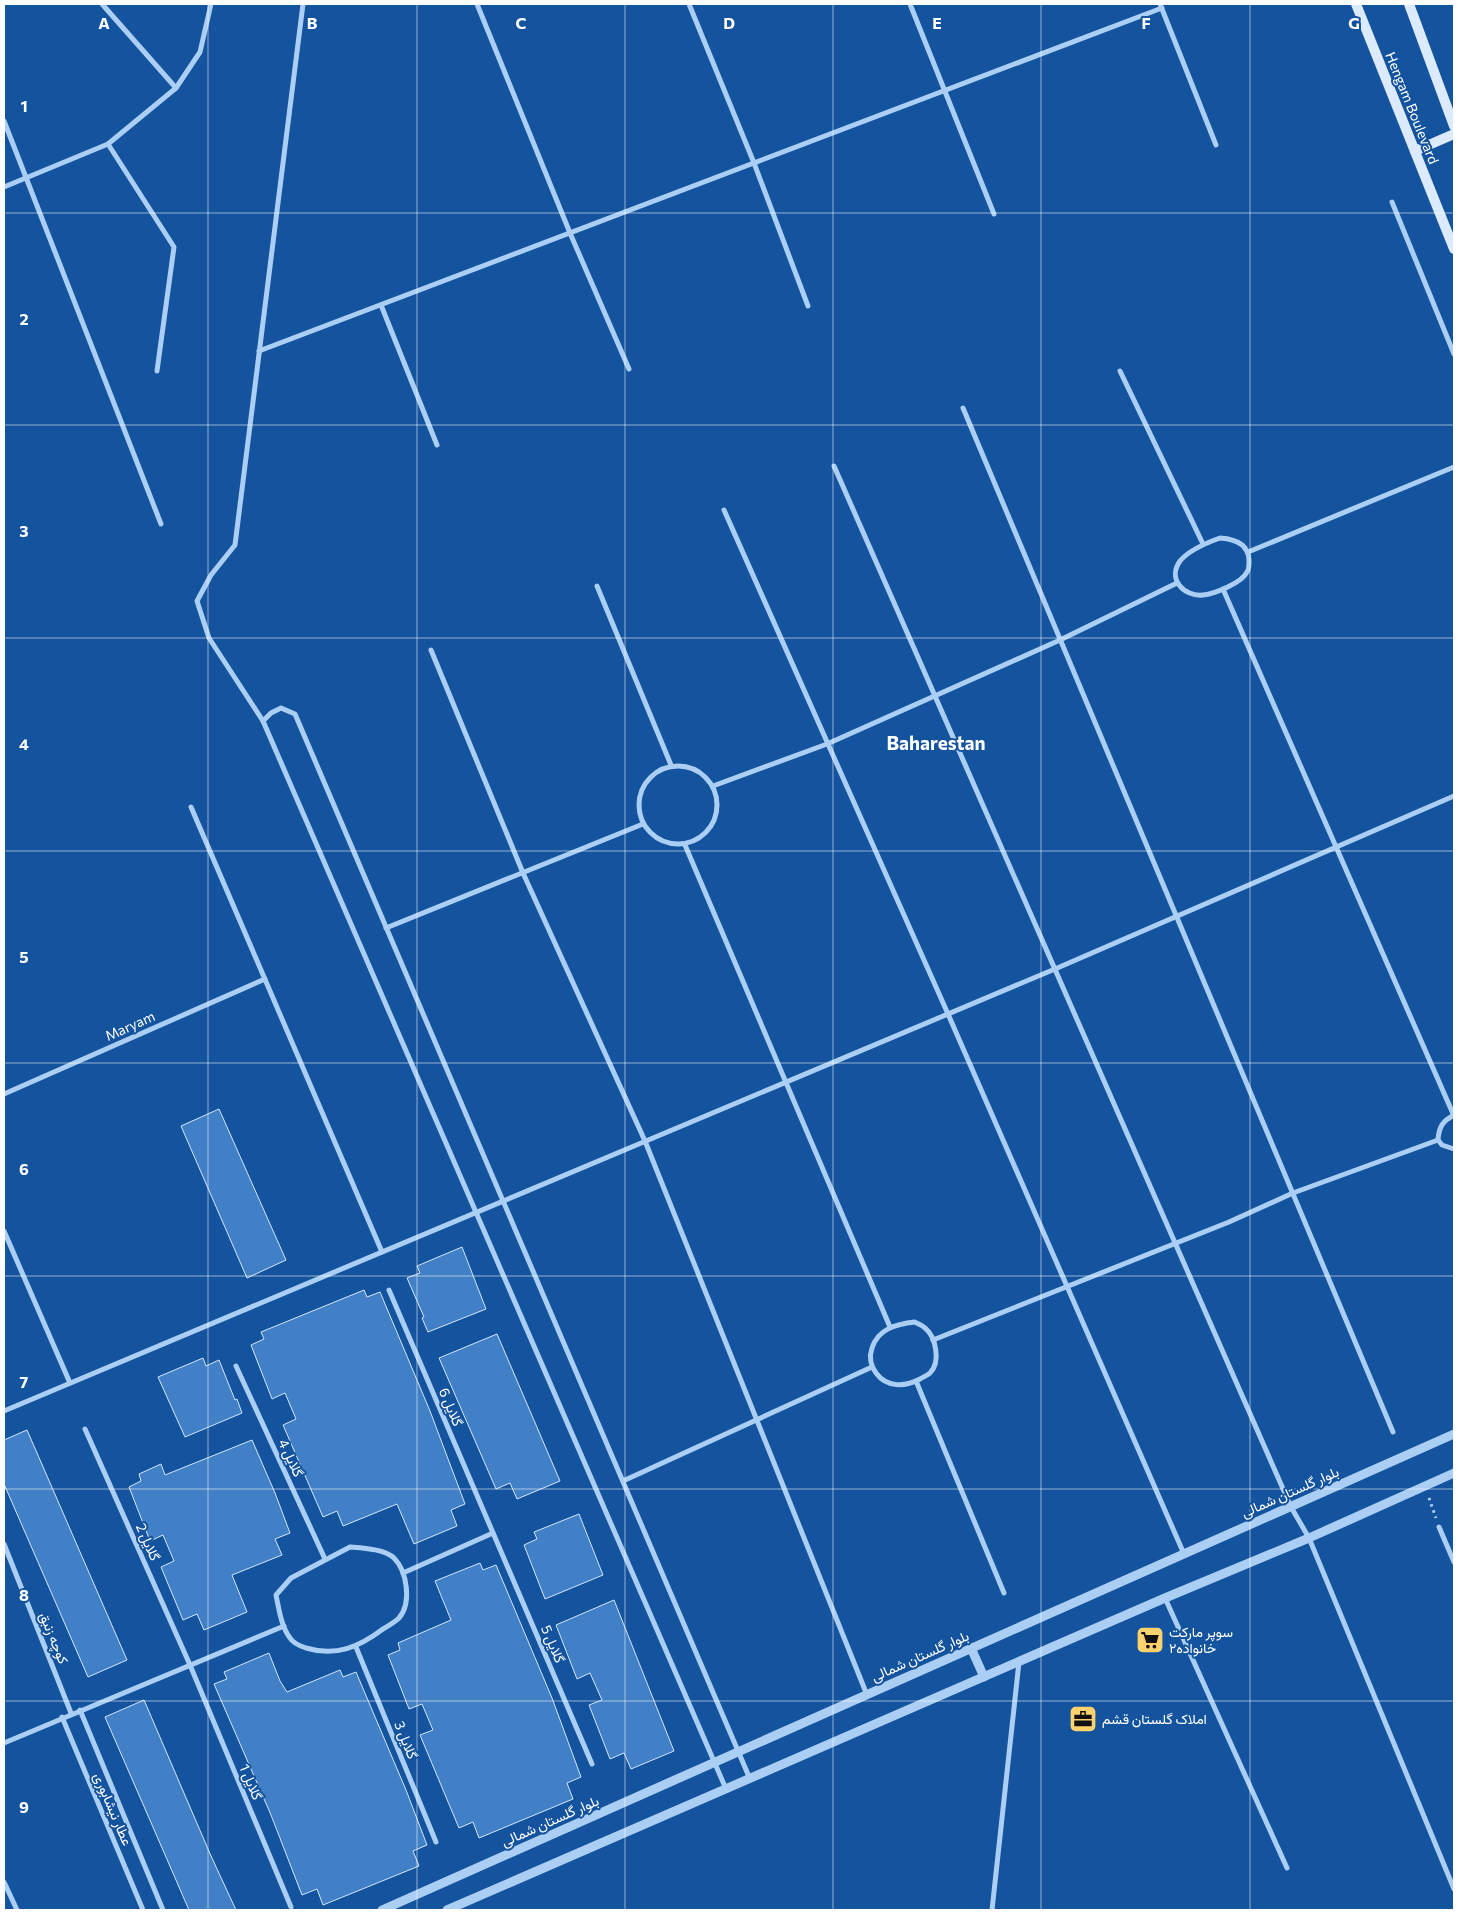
<svg xmlns="http://www.w3.org/2000/svg" width="1458" height="1914" font-family="Commissioner,Vazirmatn,sans-serif">
  <style>
    .building { fill: #417fc6; stroke: #d4e7fd }
    .lines { fill: none; stroke-linecap: round; stroke-linejoin: round }
    .path { stroke: #abcef4; stroke-width: 3; stroke-dasharray: 2.5 4; stroke-linecap: butt }
    .minor { stroke: #abcef4; stroke-width: 5 }
    .tertiary { stroke: #abcef4; stroke-width: 9 }
    .secondary { stroke: #dbeafd; stroke-width: 10 }
    .grid { fill: none; stroke: #fff; stroke-width: 1; stroke-opacity: 0.55 }
    .labels { text-anchor: middle; stroke-width: 4; stroke-linejoin: round; paint-order: stroke }
    .street-label { font-size: 14px; fill: #fff; stroke: #14539e }
    .poi-label { font-size: 14px; fill: #fff; stroke: #14539e; text-anchor: start }
    .district-label { font-size: 19px; font-weight: bold; fill: #fff; stroke: #14539e }
    .grid-label { font-size: 16px; text-anchor: middle; font-weight: bold; fill: #fff; stroke: #14539e; stroke-width: 4; stroke-linejoin: round; paint-order: stroke }
  </style>
  <rect width="100%" height="100%" fill="#14539e"/>
  <g class="building">
    <path d="M 219,1109 L 286,1260 L 247,1278 L 181,1126 Z"/>
    <path d="M 462,1247 L 486,1309 L 428,1332 L 422,1318 L 424,1317 L 407,1278 L 420,1273 L 417,1266 Z"/>
    <path d="M 364,1290 L 367,1297 L 380,1292 L 430,1411 L 465,1504 L 451,1510 L 457,1526 L 414,1544 L 397,1504 L 343,1526 L 337,1511 L 323,1517 L 283,1425 L 296,1419 L 285,1393 L 272,1399 L 251,1345 L 264,1339 L 261,1332 Z"/>
    <path d="M 497,1334 L 560,1481 L 517,1499 L 510,1483 L 496,1489 L 439,1358 Z"/>
    <path d="M 203,1358 L 206,1366 L 219,1360 L 235,1400 L 237,1399 L 242,1413 L 185,1437 L 158,1377 Z"/>
    <path d="M 27,1430 L 127,1660 L 88,1677 L 4,1484 L 4,1440 Z"/>
    <path d="M 252,1440 L 275,1493 L 290,1533 L 275,1539 L 282,1555 L 232,1575 L 247,1612 L 204,1630 L 197,1614 L 183,1620 L 161,1567 L 174,1561 L 163,1535 L 150,1541 L 129,1487 L 141,1481 L 139,1474 L 161,1464 L 165,1475 Z"/>
    <path d="M 579,1514 L 603,1575 L 545,1599 L 524,1545 L 537,1539 L 534,1532 Z"/>
    <path d="M 480,1563 L 483,1570 L 496,1565 L 552,1698 L 581,1777 L 567,1783 L 573,1799 L 479,1838 L 473,1822 L 459,1828 L 420,1735 L 433,1730 L 422,1704 L 409,1709 L 388,1655 L 400,1650 L 398,1643 L 451,1620 L 435,1581 Z"/>
    <path d="M 614,1600 L 674,1751 L 631,1769 L 624,1753 L 610,1759 L 589,1705 L 602,1700 L 590,1673 L 577,1679 L 556,1625 Z"/>
    <path d="M 269,1653 L 280,1681 L 287,1692 L 340,1670 L 343,1677 L 356,1672 L 406,1790 L 427,1845 L 413,1851 L 419,1866 L 323,1905 L 317,1889 L 302,1895 L 271,1815 L 214,1684 L 227,1679 L 224,1672 Z"/>
    <path d="M 144,1700 L 211,1856 L 236,1910 L 189,1910 L 139,1795 L 105,1717 Z"/>
  </g>
  <g class="lines">
    <path class="path" d="M 1429,1498 L 1436,1518"/>
    <g class="minor">
      <path d="M 102,4 L 176,88"/>
      <path d="M 303,4 L 235,545 L 211,575 L 197,601 L 209,638 L 263,721 L 726,1789"/>
      <path d="M 477,4 L 570,233 L 629,369"/>
      <path d="M 689,4 L 754,163 L 808,306"/>
      <path d="M 910,4 L 994,214"/>
      <path d="M 1160,4 L 1216,145"/>
      <path d="M 4,121 L 161,524"/>
      <path d="M 108,144 L 174,247 L 157,371"/>
      <path d="M 4,187 L 108,144 L 176,88 L 200,52 L 211,4"/>
      <path d="M 1392,202 L 1454,354"/>
      <path d="M 381,305 L 437,445"/>
      <path d="M 259,351 L 1162,8"/>
      <path d="M 1120,371 L 1203,544"/>
      <path d="M 963,408 L 1393,1432"/>
      <path d="M 834,466 L 1291,1507 L 1309,1538 L 1454,1889"/>
      <path d="M 724,510 L 948,1014 L 1184,1554"/>
      <path d="M 1220,538 C 1235,539 1249,544 1249,561 C 1249,564 1249,570 1247,572 C 1242,583 1214,594 1203,595 C 1184,597 1167,579 1180,561 C 1189,550 1206,543 1220,538 Z"/>
      <path d="M 1248,552 L 1454,467"/>
      <path d="M 597,586 L 671,765"/>
      <path d="M 1223,589 L 1454,1116"/>
      <path d="M 431,650 L 523,873 L 645,1141 L 867,1695"/>
      <path d="M 263,721 L 271,713 L 281,708 L 295,714 L 750,1779"/>
      <circle cx="678" cy="805" r="39"/>
      <path d="M 713,786 L 827,744 L 1060,640 L 1177,583"/>
      <path d="M 191,807 L 382,1252"/>
      <path d="M 685,845 L 890,1327"/>
      <path d="M 386,928 L 643,824"/>
      <path d="M 4,1094 L 265,979"/>
      <path d="M 1454,1115 C 1443,1121 1439,1126 1438,1140 L 1442,1145 L 1454,1149"/>
      <path d="M 4,1231 L 70,1383"/>
      <path d="M 389,1290 L 592,1764"/>
      <path d="M 915,1322 C 918,1324 922,1325 925,1328 C 936,1337 941,1362 930,1373 C 928,1375 923,1377 920,1379 C 905,1387 887,1388 876,1373 C 870,1365 869,1357 872,1348 C 878,1329 896,1324 915,1322 Z"/>
      <path d="M 933,1340 L 1229,1222 L 1293,1193 L 1438,1140"/>
      <path d="M 236,1366 L 325,1559"/>
      <path d="M 916,1381 L 1004,1593"/>
      <path d="M 4,1411 L 1055,969 L 1454,796"/>
      <path d="M 85,1429 L 190,1665 L 291,1907"/>
      <path d="M 623,1481 L 872,1367"/>
      <path d="M 1439,1527 L 1454,1562"/>
      <path d="M 4,1544 L 71,1713"/>
      <path d="M 350,1547 C 362,1548 385,1549 394,1558 C 407,1571 412,1603 399,1618 C 395,1622 388,1626 383,1629 C 359,1647 336,1657 306,1648 C 300,1646 293,1643 290,1638 C 281,1626 279,1609 276,1595 L 291,1578 Z"/>
      <path d="M 403,1573 L 493,1533"/>
      <path d="M 1165,1598 L 1287,1868"/>
      <path d="M 356,1647 L 436,1842"/>
      <path d="M 80,1710 L 163,1910"/>
      <path d="M 62,1717 L 143,1910"/>
      <path d="M 4,1743 L 284,1626"/>
      <path d="M 4,1882 L 17,1910"/>
      <path d="M 992,1910 L 1019,1662"/>
    </g>
    <g class="tertiary">
      <path d="M 971,1648 L 984,1677"/>
      <path d="M 382,1910 L 1454,1434"/>
      <path d="M 447,1910 L 1165,1598 L 1309,1538 L 1454,1473"/>
    </g>
    <g class="secondary">
      <path d="M 1356,4 L 1454,249"/>
      <path d="M 1409,4 L 1454,126"/>
      <path d="M 1415,151 L 1454,134"/>
    </g>
  </g>
  <path class="grid" d="M 208,4 L 208,1910M 417,4 L 417,1910M 625,4 L 625,1910M 833,4 L 833,1910M 1041,4 L 1041,1910M 1250,4 L 1250,1910M 4,213 L 1454,213M 4,425 L 1454,425M 4,638 L 1454,638M 4,851 L 1454,851M 4,1063 L 1454,1063M 4,1276 L 1454,1276M 4,1489 L 1454,1489M 4,1701 L 1454,1701"/>
  <defs>
    <symbol id="supermarket-square" viewBox="-11 -11 22 22"><rect x="-9" y="-9" width="18" height="18" rx="4" fill="#ffd26e" stroke="#14539e"/><path d="M-6-5.5h2.5l.6 2H6L4.5 2H-2.5L-4.4-4H-6ZM-1.5 3.2a1.3 1.3 0 1 0 .1 0ZM3 3.2a1.3 1.3 0 1 0 .1 0Z" fill="#111"/></symbol>
    <symbol id="office-square" viewBox="-11 -11 22 22"><rect x="-9" y="-9" width="18" height="18" rx="4" fill="#ffd26e" stroke="#14539e"/><path d="M-6-3h4V-5.5h4V-3h4V5H-6ZM-1-4.5V-3h2v-1.5ZM-6 0V1H6V0Z" fill="#111"/></symbol>
  </defs>
  <g fill-rule="evenodd">
    <use href="#supermarket-square" x="1134" y="1624" width="32" height="32"/>
    <use href="#office-square" x="1067" y="1703" width="32" height="32"/>
  </g>
  <g class="labels">
    <g class="street-label">
      <text transform="translate(1412 108) rotate(68)" y="5">Hengam Boulevard</text>
      <text transform="translate(130 1026) rotate(-24)" y="5">Maryam</text>
      <text transform="translate(451 1407) rotate(67)" y="5">گلایل 6</text>
      <text transform="translate(291 1458) rotate(65)" y="5">گلایل 4</text>
      <text transform="translate(1290 1492) rotate(-24)" y="5">بلوار گلستان شمالی</text>
      <text transform="translate(148 1542) rotate(66)" y="5">گلایل 2</text>
      <text transform="translate(54 1638) rotate(68)" y="5">کوچه زنبق</text>
      <text transform="translate(553 1644) rotate(67)" y="5">گلایل 5</text>
      <text transform="translate(920 1656) rotate(-24)" y="5">بلوار گلستان شمالی</text>
      <text transform="translate(406 1740) rotate(68)" y="5">گلایل 3</text>
      <text transform="translate(251 1782) rotate(67)" y="5">گلایل 1</text>
      <text transform="translate(113 1809) rotate(67)" y="5">عطار نیشابوری</text>
      <text transform="translate(550 1821) rotate(-24)" y="5">بلوار گلستان شمالی</text>
    </g>
    <g class="poi-label">
      <text x="1169" y="1637">سوپر ماركت<tspan x="1169" dy="16">خانواده٢</tspan></text>
      <text x="1102" y="1724">املاک گلستان قشم</text>
    </g>
    <g class="district-label">
      <text x="936" y="750">Baharestan</text>
    </g>
  </g>
  <g class="grid-label">
    <text x="104" y="29">A</text>
    <text x="312" y="29">B</text>
    <text x="521" y="29">C</text>
    <text x="729" y="29">D</text>
    <text x="937" y="29">E</text>
    <text x="1146" y="29">F</text>
    <text x="1354" y="29">G</text>
    <text x="24" y="112">1</text>
    <text x="24" y="325">2</text>
    <text x="24" y="537">3</text>
    <text x="24" y="750">4</text>
    <text x="24" y="963">5</text>
    <text x="24" y="1175">6</text>
    <text x="24" y="1388">7</text>
    <text x="24" y="1601">8</text>
    <text x="24" y="1813">9</text>
  </g>
  <rect width="1458" height="1914" fill="none" stroke="#ffffff" stroke-width="10"/>
</svg>
